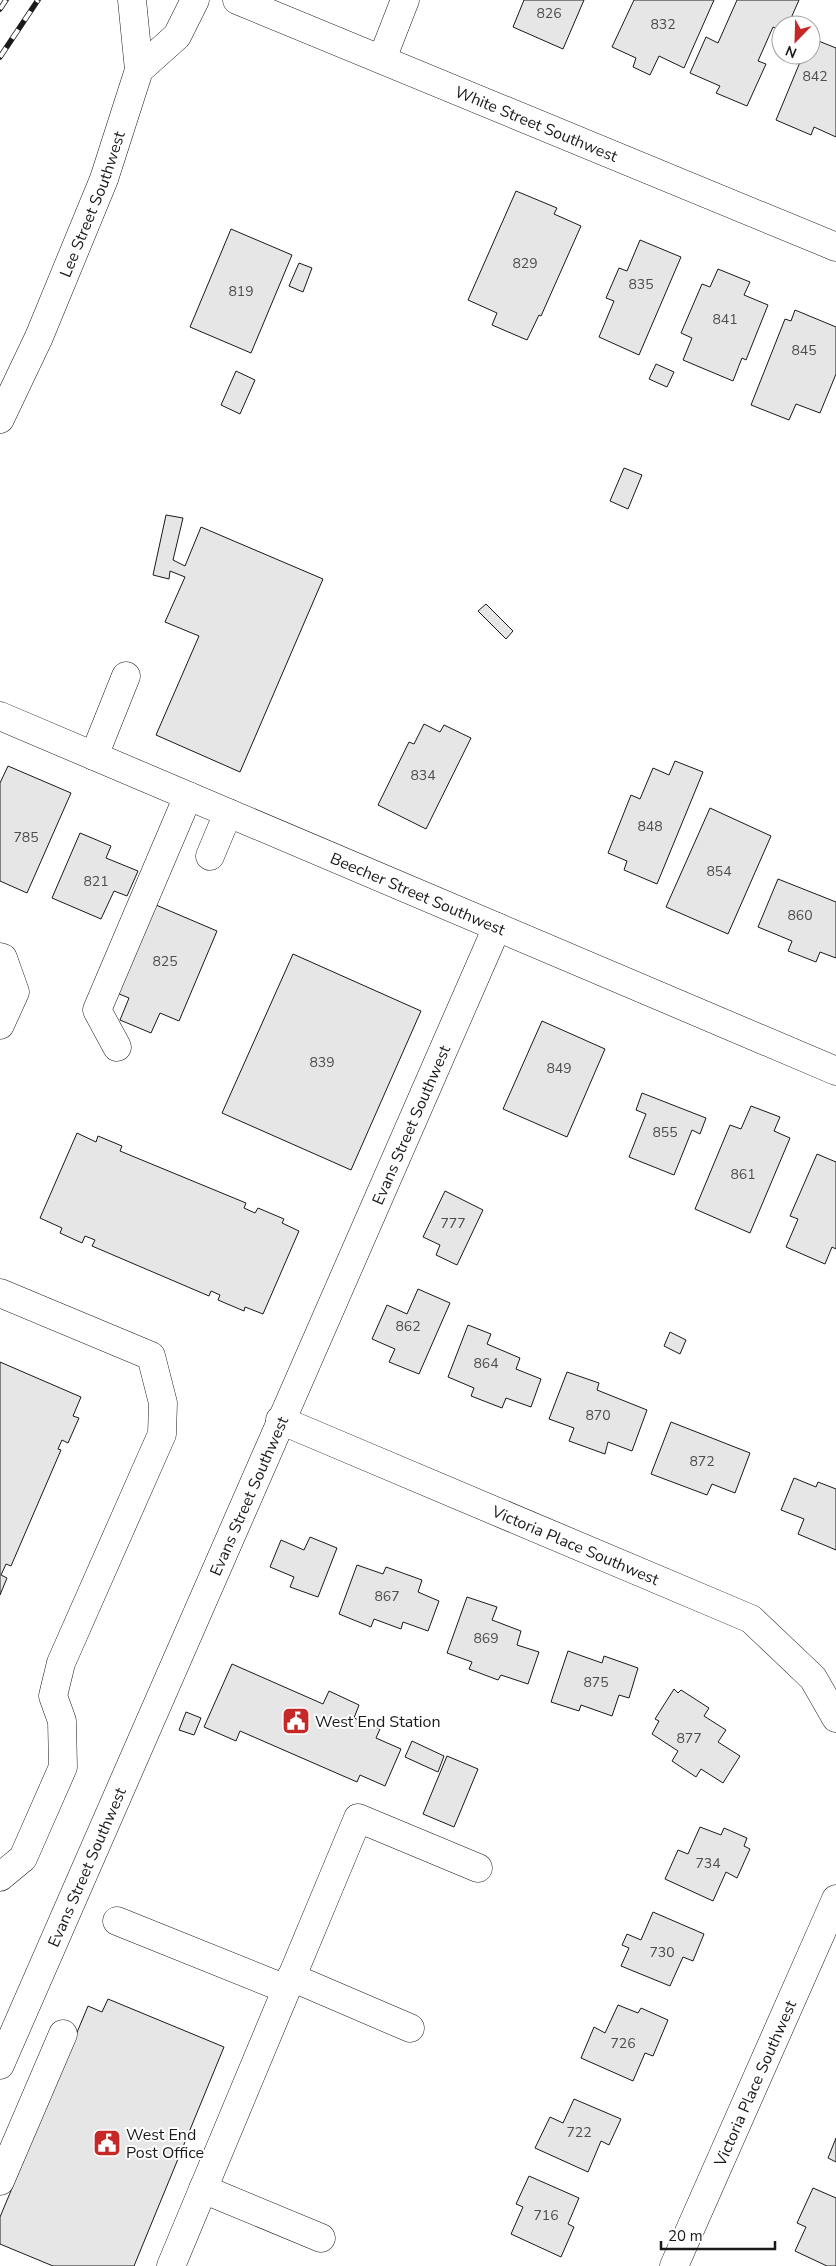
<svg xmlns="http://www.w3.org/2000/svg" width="836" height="2266" font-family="'Nunito Sans',sans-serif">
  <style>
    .building { fill: #e6e6e6; stroke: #1a1a1a }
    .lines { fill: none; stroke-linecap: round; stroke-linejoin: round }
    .minor-casing { stroke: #1a1a1a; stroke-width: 29 }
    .minor { stroke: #fff; stroke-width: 28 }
    .rail-casing { stroke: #1a1a1a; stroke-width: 5.5 }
    .rail { stroke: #fff; stroke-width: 4; stroke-dasharray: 11; stroke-linecap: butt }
    .labels { text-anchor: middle; stroke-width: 4; stroke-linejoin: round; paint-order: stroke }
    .number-label { font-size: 14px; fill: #4d4d4d }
    .street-label { font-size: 16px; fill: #1a1a1a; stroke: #fff }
    .poi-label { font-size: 16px; fill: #1a1a1a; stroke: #fff; text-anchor: start }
  </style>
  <rect width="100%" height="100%" fill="#fff"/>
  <g class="building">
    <path d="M 524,0 L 584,0 L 563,49 L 513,27 Z"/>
    <path d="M 634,0 L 714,0 L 684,68 L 659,56 L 650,75 L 633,67 L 636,58 L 612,47 Z"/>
    <path d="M 737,0 L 799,0 L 788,25 L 781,25 L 781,31 L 773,27 L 758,61 L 766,64 L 747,106 L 716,93 L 720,86 L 690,73 L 706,37 L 718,43 Z"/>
    <path d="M 811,38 L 836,48 L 836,137 L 814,127 L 811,135 L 776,120 L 803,55 L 811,55 Z"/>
    <path d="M 516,191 L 557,208 L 554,214 L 581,226 L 541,316 L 539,315 L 527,340 L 492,325 L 497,313 L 468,300 Z"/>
    <path d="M 231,229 L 292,255 L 251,353 L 190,327 Z"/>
    <path d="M 640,240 L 681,257 L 639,355 L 599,337 L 614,301 L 606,298 L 619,268 L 627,271 Z"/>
    <path d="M 299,263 L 312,268 L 303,292 L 289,286 Z"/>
    <path d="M 718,269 L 750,282 L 744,295 L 768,305 L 746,360 L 742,358 L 733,381 L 683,360 L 692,338 L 681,333 L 702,284 L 710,287 Z"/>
    <path d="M 795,310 L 836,327 L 836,374 L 820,413 L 796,404 L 789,420 L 751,405 L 785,319 L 791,321 Z"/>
    <path d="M 656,364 L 674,372 L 667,387 L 649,379 Z"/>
    <path d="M 236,371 L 255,380 L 240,414 L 221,405 Z"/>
    <path d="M 624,468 L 642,475 L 628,509 L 610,501 Z"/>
    <path d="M 166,515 L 183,518 L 173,560 L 185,566 L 201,527 L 323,579 L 240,772 L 156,735 L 199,636 L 165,622 L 185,577 L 170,571 L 169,579 L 153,575 Z"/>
    <path d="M 486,604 L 513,631 L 506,639 L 478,611 Z"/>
    <path d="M 424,724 L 440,732 L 444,725 L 471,738 L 426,829 L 378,805 L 409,742 L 414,744 Z"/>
    <path d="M 675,761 L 703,772 L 657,884 L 624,870 L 627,861 L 608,853 L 631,795 L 640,799 L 653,768 L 669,775 Z"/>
    <path d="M 8,766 L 71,793 L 27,893 L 0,881 L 0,783 Z"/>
    <path d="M 710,808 L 771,836 L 728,934 L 666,907 Z"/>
    <path d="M 80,833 L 111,846 L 106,858 L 138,871 L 127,896 L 114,891 L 101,919 L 52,898 Z"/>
    <path d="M 778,879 L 836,902 L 836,958 L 820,952 L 816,962 L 788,951 L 792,941 L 758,927 Z"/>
    <path d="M 149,902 L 217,931 L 179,1021 L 160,1013 L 151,1033 L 120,1020 L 129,998 L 112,991 Z"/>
    <path d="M 293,954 L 421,1011 L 351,1170 L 222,1113 Z"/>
    <path d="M 542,1021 L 605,1049 L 567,1137 L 503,1109 Z"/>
    <path d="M 642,1093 L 706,1118 L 700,1134 L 692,1130 L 674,1175 L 629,1157 L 646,1114 L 636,1110 Z"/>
    <path d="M 751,1106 L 780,1117 L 774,1131 L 790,1138 L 750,1233 L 695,1209 L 730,1125 L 741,1129 Z"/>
    <path d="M 77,1133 L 96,1142 L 98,1136 L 122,1146 L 120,1151 L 246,1203 L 244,1208 L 255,1213 L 258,1208 L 284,1219 L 282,1223 L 299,1231 L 263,1314 L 245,1307 L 244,1311 L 218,1300 L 220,1295 L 211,1291 L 209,1296 L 92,1246 L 95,1240 L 85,1236 L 82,1243 L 60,1233 L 62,1228 L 40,1218 Z"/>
    <path d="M 817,1154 L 836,1162 L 836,1249 L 832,1247 L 825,1264 L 786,1247 L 798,1219 L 790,1216 Z"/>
    <path d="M 445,1191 L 483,1210 L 457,1265 L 436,1255 L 440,1245 L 423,1237 Z"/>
    <path d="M 418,1289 L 450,1303 L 419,1374 L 389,1362 L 395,1349 L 372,1339 L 387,1305 L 407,1314 Z"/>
    <path d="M 468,1325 L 491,1334 L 487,1344 L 520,1358 L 516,1369 L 541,1379 L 531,1407 L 506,1398 L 502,1408 L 471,1396 L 474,1388 L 448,1377 Z"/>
    <path d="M 670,1332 L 686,1340 L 680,1354 L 664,1346 Z"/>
    <path d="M 0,1362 L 81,1397 L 73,1416 L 79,1418 L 68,1443 L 62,1440 L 58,1449 L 61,1450 L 11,1566 L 6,1564 L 1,1575 L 7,1578 L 0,1595 Z"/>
    <path d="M 567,1372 L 599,1383 L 597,1390 L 647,1410 L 632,1451 L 608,1442 L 605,1454 L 569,1441 L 574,1428 L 549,1419 Z"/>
    <path d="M 671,1422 L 750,1453 L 735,1493 L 712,1484 L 707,1495 L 651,1474 Z"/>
    <path d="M 794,1478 L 816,1487 L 818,1482 L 836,1489 L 836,1550 L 798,1534 L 804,1519 L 781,1510 Z"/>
    <path d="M 310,1537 L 337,1548 L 318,1597 L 290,1587 L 294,1577 L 270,1567 L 281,1540 L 304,1550 Z"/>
    <path d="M 357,1565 L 383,1574 L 386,1567 L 422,1580 L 418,1592 L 439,1601 L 428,1631 L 403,1622 L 401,1629 L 374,1619 L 371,1627 L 339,1614 Z"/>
    <path d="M 467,1597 L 497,1607 L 492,1620 L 521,1631 L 517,1645 L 539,1652 L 528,1684 L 501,1675 L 498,1680 L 469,1669 L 472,1662 L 447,1653 Z"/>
    <path d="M 568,1651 L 602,1663 L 604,1656 L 638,1668 L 629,1698 L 619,1695 L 612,1716 L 581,1705 L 579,1711 L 551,1702 Z"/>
    <path d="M 232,1664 L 323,1704 L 329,1691 L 359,1705 L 354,1718 L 380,1729 L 376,1738 L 401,1749 L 385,1786 L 360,1775 L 357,1782 L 240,1731 L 236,1741 L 204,1727 Z"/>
    <path d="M 674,1689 L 678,1693 L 681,1690 L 709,1708 L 704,1716 L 726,1730 L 718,1742 L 740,1756 L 723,1783 L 701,1769 L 696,1777 L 672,1761 L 678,1751 L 652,1734 L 659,1721 L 655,1719 Z"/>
    <path d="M 186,1712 L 201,1718 L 194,1735 L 179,1730 Z"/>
    <path d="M 412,1741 L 444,1756 L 438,1772 L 405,1757 Z"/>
    <path d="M 447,1756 L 478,1769 L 454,1827 L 423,1814 Z"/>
    <path d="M 700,1827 L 721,1835 L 724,1828 L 747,1838 L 744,1846 L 750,1849 L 737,1878 L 726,1872 L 713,1901 L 665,1879 L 678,1850 L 688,1854 Z"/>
    <path d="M 653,1912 L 704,1934 L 693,1961 L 683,1957 L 670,1986 L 621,1966 L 629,1948 L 622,1945 L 627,1934 L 641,1940 Z"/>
    <path d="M 108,1999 L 224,2047 L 134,2266 L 53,2266 L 0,2244 L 0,2217 L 88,2006 L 102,2012 Z"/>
    <path d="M 618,2005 L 638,2013 L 641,2008 L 668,2020 L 653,2056 L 645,2053 L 633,2081 L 581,2058 L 594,2027 L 605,2033 Z"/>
    <path d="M 574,2099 L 621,2119 L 609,2145 L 601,2141 L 588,2172 L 535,2148 L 550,2117 L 563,2123 Z"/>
    <path d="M 836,2138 L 836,2162 L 828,2158 Z"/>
    <path d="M 529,2176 L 579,2198 L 568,2224 L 574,2227 L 561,2257 L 511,2234 L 523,2207 L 516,2204 Z"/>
    <path d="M 813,2188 L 836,2198 L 836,2266 L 827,2266 L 795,2251 L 806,2227 L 797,2223 Z"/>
  </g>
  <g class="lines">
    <defs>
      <g id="minor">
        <path d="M 132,0 L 139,70"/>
        <path id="s1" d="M 237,0 L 836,247"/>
        <path d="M 382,59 L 405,0"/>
        <path id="s2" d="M 0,419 L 39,337 L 104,179 L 139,70 L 177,36 L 195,0"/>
        <path id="s3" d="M 0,716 L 836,1071"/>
        <path d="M 94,756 L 126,676"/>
        <path d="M 210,856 L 228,813"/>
        <path d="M 0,957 L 3,958 L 15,992 L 0,1025"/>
        <path d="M 117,1047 L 97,1010 L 188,796"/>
        <path d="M 0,1293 L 151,1356 L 163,1403 L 162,1434 L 61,1663 L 53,1696 L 62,1721 L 63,1767 L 23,1858 L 0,1877"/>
        <path id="s4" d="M 280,1420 L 751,1619 L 813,1678 L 836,1718"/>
        <path d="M 117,1921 L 286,1989"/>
        <path d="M 291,1977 L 410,2028"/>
        <path id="s5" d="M 0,2065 L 497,927"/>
        <path d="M 0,2181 L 63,2034"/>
        <path d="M 203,2189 L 321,2238"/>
        <path d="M 171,2266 L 358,1818 L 478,1868"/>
        <path id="s6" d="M 674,2266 L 836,1899"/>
      </g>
    </defs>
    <use href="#minor" class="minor-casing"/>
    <use href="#minor" class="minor"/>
    <defs>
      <g id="rail">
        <path d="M 0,9 L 6,0"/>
        <path d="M 0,57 L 38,0"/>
      </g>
    </defs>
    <use href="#rail" class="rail-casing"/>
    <use href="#rail" class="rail"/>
  </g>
  <defs>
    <symbol id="civic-square" viewBox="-11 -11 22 22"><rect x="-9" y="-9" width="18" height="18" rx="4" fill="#c62828" stroke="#fff"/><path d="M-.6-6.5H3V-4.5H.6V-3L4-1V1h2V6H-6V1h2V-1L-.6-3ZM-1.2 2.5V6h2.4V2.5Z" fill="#fff"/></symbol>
  </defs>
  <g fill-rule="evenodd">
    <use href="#civic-square" x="280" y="1705" width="32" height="32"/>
    <use href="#civic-square" x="91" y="2127" width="32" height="32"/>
  </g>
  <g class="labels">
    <g class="number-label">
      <text x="549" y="18">826</text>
      <text x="663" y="29">832</text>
      <text x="815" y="81">842</text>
      <text x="525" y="268">829</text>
      <text x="641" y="289">835</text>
      <text x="241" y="296">819</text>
      <text x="725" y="324">841</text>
      <text x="804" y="355">845</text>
      <text x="423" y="780">834</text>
      <text x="650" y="831">848</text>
      <text x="26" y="842">785</text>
      <text x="719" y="876">854</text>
      <text x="96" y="886">821</text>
      <text x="800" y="920">860</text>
      <text x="165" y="966">825</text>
      <text x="322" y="1067">839</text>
      <text x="559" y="1073">849</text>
      <text x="665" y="1137">855</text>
      <text x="743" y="1179">861</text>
      <text x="453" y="1228">777</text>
      <text x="408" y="1331">862</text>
      <text x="486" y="1368">864</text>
      <text x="598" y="1420">870</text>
      <text x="702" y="1466">872</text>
      <text x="387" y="1601">867</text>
      <text x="486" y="1643">869</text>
      <text x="596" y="1687">875</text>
      <text x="689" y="1743">877</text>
      <text x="708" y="1868">734</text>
      <text x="662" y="1957">730</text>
      <text x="623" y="2048">726</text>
      <text x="579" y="2137">722</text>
      <text x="546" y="2220">716</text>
    </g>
    <g class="street-label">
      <text dy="6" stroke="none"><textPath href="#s1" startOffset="324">White Street Southwest</textPath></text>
      <text dy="6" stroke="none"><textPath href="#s2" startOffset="234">Lee Street Southwest</textPath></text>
      <text dy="6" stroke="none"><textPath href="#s3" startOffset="454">Beecher Street Southwest</textPath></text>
      <text dy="6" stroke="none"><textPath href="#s5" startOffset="1026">Evans Street Southwest</textPath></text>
      <text dy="6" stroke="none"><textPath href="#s5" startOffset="621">Evans Street Southwest</textPath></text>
      <text dy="6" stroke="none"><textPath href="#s4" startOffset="321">Victoria Place Southwest</textPath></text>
      <text dy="6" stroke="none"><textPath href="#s5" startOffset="216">Evans Street Southwest</textPath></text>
      <text dy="6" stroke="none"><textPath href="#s6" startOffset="200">Victoria Place Southwest</textPath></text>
    </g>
    <g class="poi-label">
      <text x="315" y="1727">West End Station</text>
      <text x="126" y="2140">West End<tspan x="126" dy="18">Post Office</tspan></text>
    </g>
  </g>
  <g transform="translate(796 40) rotate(203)"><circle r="24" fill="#ffffff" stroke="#a3a3a3"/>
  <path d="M0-4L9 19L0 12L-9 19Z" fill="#c62828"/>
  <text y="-8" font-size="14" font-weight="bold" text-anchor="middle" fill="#1a1a1a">N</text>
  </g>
  <path d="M661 2241v8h114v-8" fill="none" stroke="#1a1a1a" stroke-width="2.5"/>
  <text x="668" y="2241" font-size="15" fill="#1a1a1a" stroke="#ffffff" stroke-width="4" paint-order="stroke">20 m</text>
</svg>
